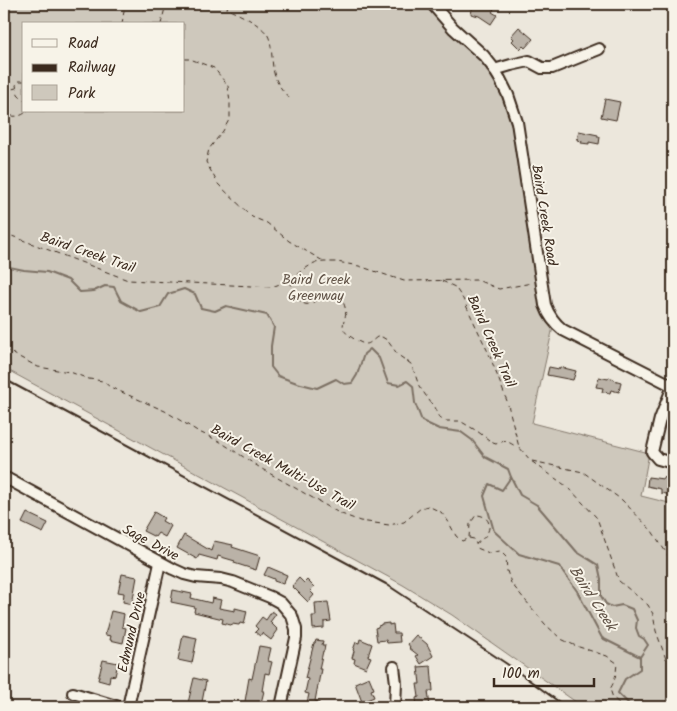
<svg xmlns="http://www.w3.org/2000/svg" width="677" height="711" font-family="Kalam,sans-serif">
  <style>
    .green { fill: #cec8bc; stroke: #84796d; fill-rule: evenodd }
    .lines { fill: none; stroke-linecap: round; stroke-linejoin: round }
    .stream { stroke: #7c7064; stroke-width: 2 }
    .building { fill: #bab2a7; stroke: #3b2a1e }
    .minor-casing { stroke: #3b2a1e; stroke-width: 14 }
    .path { stroke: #3b2a1e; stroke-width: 1; stroke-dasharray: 5 4; stroke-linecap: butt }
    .minor { stroke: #f7f3e8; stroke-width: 10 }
    .rail { stroke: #3b2a1e; stroke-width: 2 }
    .labels { text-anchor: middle; stroke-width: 4; stroke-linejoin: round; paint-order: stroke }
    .street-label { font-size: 14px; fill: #3b2a1e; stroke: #f7f3e8 }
    .park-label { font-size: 14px; fill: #605246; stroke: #f7f3e8 }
    .water-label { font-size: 15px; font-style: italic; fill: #615347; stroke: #f7f3e8 }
  </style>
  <rect width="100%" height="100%" fill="#ece7dc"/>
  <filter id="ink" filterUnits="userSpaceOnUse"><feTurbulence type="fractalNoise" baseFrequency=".02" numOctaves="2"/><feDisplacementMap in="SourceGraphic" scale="10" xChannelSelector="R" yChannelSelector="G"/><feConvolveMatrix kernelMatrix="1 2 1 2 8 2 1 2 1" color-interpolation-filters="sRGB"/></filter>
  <g filter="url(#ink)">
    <path class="green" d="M 4,4 L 426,4 L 439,20 L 479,58 L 488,68 L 504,94 L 512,121 L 553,327 L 532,423 L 649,453 L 641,496 L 673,504 L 673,707 L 583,707 L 452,615 L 403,585 L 4,368 ZM 24,24 L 184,24 L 184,111 L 24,111 Z"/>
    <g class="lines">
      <g class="stream">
        <path d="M 4,266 L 24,270 L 47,272 L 68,280 L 80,292 L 94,291 L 105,286 L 114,287 L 121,301 L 141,312 L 160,307 L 168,294 L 184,289 L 195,294 L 201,308 L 215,311 L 226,306 L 267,315 L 274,327 L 271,346 L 271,367 L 278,376 L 297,383 L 317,388 L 336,379 L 344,384 L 352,383 L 357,375 L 364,354 L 370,349 L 379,358 L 388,383 L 399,385 L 407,381 L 413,386 L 415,403 L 422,421 L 439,429 L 461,432 L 472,440 L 485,457 L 508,469 L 511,477 L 502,490 L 489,484 L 484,496 L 494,531 L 519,554 L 559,566 L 577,591 L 602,638 L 640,657 L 640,669 L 625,679 L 618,693 L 629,704 L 650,707"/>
        <path d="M 511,477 L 520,495 L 537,505 L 577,552 L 598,565 L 601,579 L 601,596 L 606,604 L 612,607 L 622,605 L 632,609 L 637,620 L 636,628 L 639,636 L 644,639 L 648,645 L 640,657"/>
        <path d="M 667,707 L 673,706"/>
      </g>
    </g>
    <g class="building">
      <path d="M 473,5 L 487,7 L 489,6 L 494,9 L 492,12 L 497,15 L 491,24 L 479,16 L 471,14 Z"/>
      <path d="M 519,27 L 533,39 L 525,48 L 523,46 L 520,49 L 512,41 L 514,39 L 511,36 Z"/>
      <path d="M 605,99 L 620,102 L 616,120 L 601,117 Z"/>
      <path d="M 579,131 L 598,135 L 598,137 L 600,137 L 599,144 L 589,142 L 589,144 L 581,143 L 582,141 L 577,140 Z"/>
      <path d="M 549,367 L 559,369 L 560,367 L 576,371 L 573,380 L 547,375 Z"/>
      <path d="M 599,377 L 608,379 L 609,377 L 614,379 L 614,380 L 621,382 L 619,392 L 611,390 L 610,393 L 602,392 L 603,388 L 596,387 Z"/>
      <path d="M 648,477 L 663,479 L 663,477 L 673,479 L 672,495 L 661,493 L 661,489 L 647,486 Z"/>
      <path d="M 154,512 L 164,518 L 162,521 L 171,526 L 165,537 L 158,533 L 155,537 L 143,531 Z"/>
      <path d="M 27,513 L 48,523 L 43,533 L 22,523 Z"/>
      <path d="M 184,535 L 211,551 L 214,541 L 233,545 L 232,547 L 260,556 L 256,570 L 234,563 L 235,561 L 218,556 L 217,560 L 199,555 L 197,559 L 177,548 Z"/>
      <path d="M 268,567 L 287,575 L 283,584 L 274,581 L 274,579 L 264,575 Z"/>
      <path d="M 122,574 L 137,577 L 132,604 L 123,602 L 124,593 L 118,592 Z"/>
      <path d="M 299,578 L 304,583 L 307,580 L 314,587 L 310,591 L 314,595 L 308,602 L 292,586 Z"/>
      <path d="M 173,590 L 192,594 L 191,598 L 211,603 L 212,598 L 221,600 L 219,608 L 235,611 L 235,608 L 247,611 L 244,624 L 240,623 L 239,625 L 232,624 L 231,625 L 222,623 L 223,619 L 194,612 L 195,607 L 171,602 Z"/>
      <path d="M 328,602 L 331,621 L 324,622 L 324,628 L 313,629 L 312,616 L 316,616 L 315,603 Z"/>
      <path d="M 111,611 L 124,614 L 122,627 L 126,628 L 123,643 L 110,640 L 111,636 L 105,635 Z"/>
      <path d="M 272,611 L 276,614 L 270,622 L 278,630 L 271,640 L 262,633 L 260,636 L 255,632 L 258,629 L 255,626 L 262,617 L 266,620 Z"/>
      <path d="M 389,623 L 389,625 L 393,624 L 394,633 L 399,633 L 400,642 L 387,643 L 386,640 L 377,641 L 375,628 L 378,627 L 378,626 L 381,625 L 381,624 Z"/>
      <path d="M 183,635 L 197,638 L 192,663 L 178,660 Z"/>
      <path d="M 416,635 L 427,644 L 433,656 L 421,664 L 416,656 L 418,655 L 409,648 L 410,647 L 408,644 Z"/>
      <path d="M 360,639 L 372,644 L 368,656 L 371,657 L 366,668 L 354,663 L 355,659 L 352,658 L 354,651 L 353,650 L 356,642 L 359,643 Z"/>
      <path d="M 316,640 L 323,641 L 322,645 L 325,645 L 324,651 L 323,651 L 319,669 L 321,669 L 315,701 L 319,702 L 318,707 L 306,707 L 309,694 L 305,693 L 308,679 L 305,678 L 314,643 L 315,643 Z"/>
      <path d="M 259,646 L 271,648 L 268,661 L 272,662 L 269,674 L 265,673 L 262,691 L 264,691 L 261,703 L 257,702 L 257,707 L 244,707 L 249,678 L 252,679 Z"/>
      <path d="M 103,660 L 118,663 L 115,676 L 110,675 L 109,683 L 98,680 Z"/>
      <path d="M 431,666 L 433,691 L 428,691 L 430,707 L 417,707 L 416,698 L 419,697 L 417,684 L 420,684 L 418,667 Z"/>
      <path d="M 369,677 L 374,689 L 371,690 L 374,697 L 362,702 L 355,683 Z"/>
      <path d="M 194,678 L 206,681 L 201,707 L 187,707 Z"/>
    </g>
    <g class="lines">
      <defs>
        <g id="minor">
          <path d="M 432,4 L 453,28 L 484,56 L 492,66 L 500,79 L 508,95 L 517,122 L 545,305 C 549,316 554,323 563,330 L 673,386"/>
          <path d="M 494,70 L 511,65 L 529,61 L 542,68 L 552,68 L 599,49"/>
          <path d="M 673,386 L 660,419 L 652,452 L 658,459 L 673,463"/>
          <path d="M 4,477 L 173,569 L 184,574 L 196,577 L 221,579 L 233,582 L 270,597 L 281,603 L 292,616 L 296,629 L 296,638 L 281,707"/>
          <path d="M 394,667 L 396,683 L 395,707"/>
          <path d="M 73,693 L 119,707"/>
          <path d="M 128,707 L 160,563"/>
        </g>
      </defs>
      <use href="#minor" class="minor-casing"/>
      <g class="path">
        <path d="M 228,4 L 227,9 C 239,14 259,23 267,34 C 273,42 271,62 274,73 C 276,83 283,91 290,99"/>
        <path d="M 125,7 L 128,4"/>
        <path d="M 122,24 L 125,4"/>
        <path d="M 161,24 L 166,4"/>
        <path d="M 184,59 L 190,59 L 214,68 L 228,86 L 230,103 L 230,118 L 223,131 L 209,149 L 206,162 L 218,184 L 252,217 L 267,223 L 289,241 L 323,261"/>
        <path d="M 24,81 L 19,81 L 16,85 L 18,94 L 24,100"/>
        <path d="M 4,91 L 16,88"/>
        <path d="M 4,111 C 9,118 21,118 27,111"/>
        <path d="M 4,233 L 128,280 L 272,287 L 290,280 L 300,272 L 314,263 L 324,262 L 337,262 L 359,266 L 404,281 L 477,280 L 499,289 L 532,283"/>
        <path d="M 290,281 C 294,290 298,307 310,304 C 315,303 316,298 320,296 C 327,294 337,298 343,302 C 353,322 330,325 356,340 C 368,347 368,344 377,337 L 382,337 L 387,340 L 398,355 L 411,364 L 415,374 L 419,386 L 434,407 L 438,416 L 446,421 L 460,421 L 477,431 L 493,443 L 496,444 C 506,439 508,442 517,447"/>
        <path d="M 442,281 L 455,287 L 463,299 L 489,354 L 507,401 L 519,447 L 531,461 L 569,488 L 597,518 L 619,581 L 648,605 L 653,614 L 656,631 L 666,659 L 673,666"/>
        <path d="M 4,349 L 38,367 L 70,372 L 89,379 L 103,381 L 110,387 L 165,411 L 199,432 L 219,441 L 262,469 L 339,513 L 360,521 L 389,525 L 404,522 L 421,508 L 428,506 L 441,512 L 448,521 L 456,536 L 462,541 L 469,538 L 470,524 L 476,515 C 488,515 493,525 486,535 C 483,539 480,541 476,544 L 477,548 L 489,553 L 500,551 L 506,557 L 507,571 L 511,583 L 545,624 L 561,639 L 576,646 L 607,656 L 617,663 C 616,673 616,680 610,689 L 613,698 L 624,707"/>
        <path d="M 532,461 L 583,472 L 608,490 L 622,500 L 652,531 L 673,563"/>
        <path d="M 469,538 L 474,539 L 476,544"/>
      </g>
      <use href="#minor" class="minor"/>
      <path class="rail" d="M 4,379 L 386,584 L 507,664 L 566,707"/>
    </g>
  </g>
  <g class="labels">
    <g class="street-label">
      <text transform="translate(545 215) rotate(81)" y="5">Baird Creek Road</text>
      <text transform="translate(88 252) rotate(19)" y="5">Baird Creek Trail</text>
      <text transform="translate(492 341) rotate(66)" y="5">Baird Creek Trail</text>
      <text transform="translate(283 467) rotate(29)" y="5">Baird Creek Multi-Use Trail</text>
      <text transform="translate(151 542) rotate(28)" y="5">Sage Drive</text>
      <text transform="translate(131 632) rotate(-77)" y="5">Edmund Drive</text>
    </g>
    <g class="park-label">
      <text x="316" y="284">Baird Creek<tspan x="316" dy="16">Greenway</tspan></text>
    </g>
    <g class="water-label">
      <text transform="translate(593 598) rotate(57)" y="5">Baird Creek</text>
    </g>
  </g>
  <rect width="677" height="711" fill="none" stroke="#f7f3e8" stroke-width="20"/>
  <rect x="10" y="10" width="657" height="691" fill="none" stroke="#3b2a1e" stroke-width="2" filter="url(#ink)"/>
  <rect x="22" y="22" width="162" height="90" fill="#f7f3e8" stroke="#aca397"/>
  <rect x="32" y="39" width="25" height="8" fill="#f7f3e8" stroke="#aca397"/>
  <text x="68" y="48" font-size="15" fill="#3b2a1e">Road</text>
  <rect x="32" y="64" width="25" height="8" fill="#3b2a1e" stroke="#aca397"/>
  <text x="68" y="72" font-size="15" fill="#3b2a1e">Railway</text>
  <rect x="32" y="85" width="25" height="15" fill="#cec8bc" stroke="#aca397"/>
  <text x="68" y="98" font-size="15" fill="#3b2a1e">Park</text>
  <path d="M494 678v8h100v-8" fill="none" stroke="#3b2a1e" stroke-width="2.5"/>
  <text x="502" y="678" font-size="15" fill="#3b2a1e" stroke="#f7f3e8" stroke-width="4" paint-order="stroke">100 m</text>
</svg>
